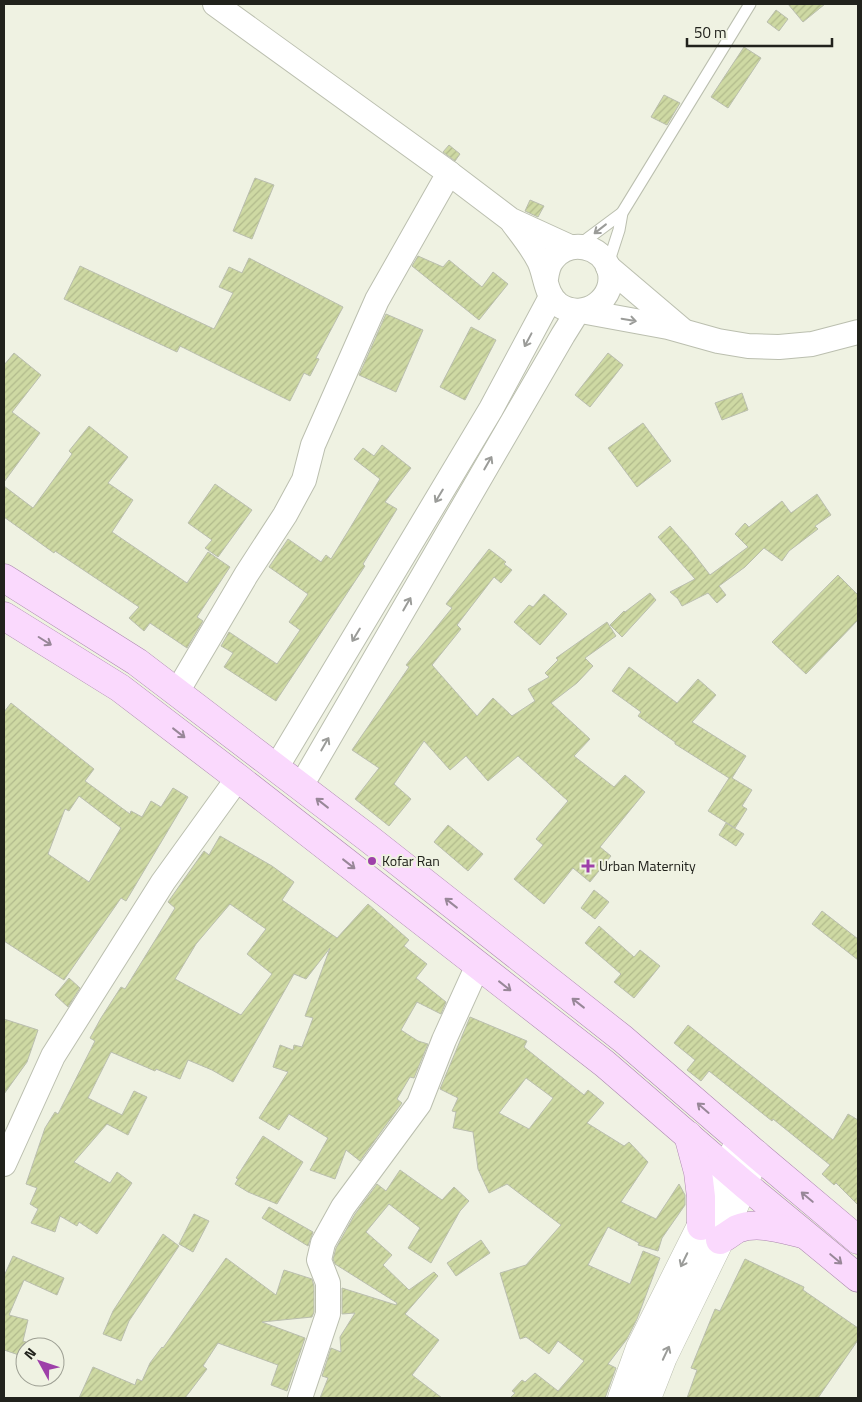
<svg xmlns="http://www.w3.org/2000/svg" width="862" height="1402" font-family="'Titillium Web',sans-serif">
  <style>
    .building { fill: url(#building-hatch); stroke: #babeae; fill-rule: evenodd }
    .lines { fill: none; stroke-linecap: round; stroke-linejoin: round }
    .lane-casing { stroke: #bbbfaf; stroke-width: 13 }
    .street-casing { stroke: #bbbfaf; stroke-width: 26 }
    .secondary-casing { stroke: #bbbfaf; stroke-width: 29 }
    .primary-casing { stroke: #ab88ae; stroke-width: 29 }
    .lane { stroke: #fff; stroke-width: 11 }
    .street { stroke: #fff; stroke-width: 24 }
    .secondary { stroke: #fff; stroke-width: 28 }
    .primary { stroke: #fad9fd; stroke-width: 28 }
    .oneway { stroke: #9b9c99 }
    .oneway2 { stroke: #988798 }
    .poi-dot { fill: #9e40a9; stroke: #eff2e2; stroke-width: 2 }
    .labels { text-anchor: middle; stroke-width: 4; stroke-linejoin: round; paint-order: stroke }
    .poi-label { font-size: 14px; fill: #21221c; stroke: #eff2e2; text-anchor: start }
  </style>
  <defs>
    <pattern id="building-hatch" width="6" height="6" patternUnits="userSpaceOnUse" patternTransform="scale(1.25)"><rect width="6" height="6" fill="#ced9a3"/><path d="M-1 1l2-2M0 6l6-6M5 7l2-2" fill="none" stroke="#b1ba8c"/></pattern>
  </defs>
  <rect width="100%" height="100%" fill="#eff2e2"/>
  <g class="building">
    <path d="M 788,4 L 825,4 L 803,22 Z"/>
    <path d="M 776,10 L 788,19 L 779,31 L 767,22 Z"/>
    <path d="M 744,47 L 761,58 L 728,108 L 711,97 Z"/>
    <path d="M 664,95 L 680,103 L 667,125 L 651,117 Z"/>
    <path d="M 449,145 L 460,154 L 455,161 L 443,152 Z"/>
    <path d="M 255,178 L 274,185 L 252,239 L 233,231 Z"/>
    <path d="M 530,200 L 544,206 L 538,217 L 525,211 Z"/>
    <path d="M 418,256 L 443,267 L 449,260 L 482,287 L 493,272 L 508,284 L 479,320 L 412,266 Z"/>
    <path d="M 249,258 L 343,307 L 316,358 L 319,359 L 310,376 L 304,373 L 290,401 L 180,346 L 177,352 L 64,299 L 80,266 L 214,329 L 233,293 L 219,287 L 229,267 L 242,273 Z"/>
    <path d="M 386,314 L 423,330 L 396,392 L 359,375 Z"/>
    <path d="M 471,327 L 496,340 L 465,400 L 440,387 Z"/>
    <path d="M 14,353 L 41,375 L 12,412 L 40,433 L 4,482 L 4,365 Z"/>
    <path d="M 608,353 L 623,365 L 590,407 L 575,395 Z"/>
    <path d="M 742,393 L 748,410 L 722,420 L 715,403 Z"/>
    <path d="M 643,423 L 671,461 L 637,487 L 608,448 Z"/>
    <path d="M 89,426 L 128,457 L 108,483 L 133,500 L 112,532 L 187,583 L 208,552 L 230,567 L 197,617 L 203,621 L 187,648 L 150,623 L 144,631 L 129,618 L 139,607 L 55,551 L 54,553 L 4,517 L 4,486 L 33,508 L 72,454 L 69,451 Z"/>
    <path d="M 382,445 L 411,468 L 385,502 L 397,509 L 363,564 L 365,566 L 276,701 L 224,667 L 233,653 L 221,646 L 229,632 L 277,664 L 300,630 L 289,622 L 308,594 L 269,567 L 288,539 L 321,562 L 326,555 L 331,559 L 380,479 L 354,459 L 363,448 L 374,456 Z"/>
    <path d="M 215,484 L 252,510 L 218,557 L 205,548 L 212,540 L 188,523 Z"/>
    <path d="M 817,494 L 831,515 L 815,526 L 818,529 L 789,551 L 782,561 L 764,548 L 745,567 L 719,586 L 726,595 L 717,603 L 708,593 L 682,606 L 678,599 L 670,592 L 695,579 L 658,537 L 670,526 L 691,550 L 710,575 L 748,547 L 735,534 L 745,523 L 749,527 L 782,501 L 791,513 Z"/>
    <path d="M 489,549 L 506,562 L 504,564 L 512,570 L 501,583 L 494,577 L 457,625 L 461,629 L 432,665 L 477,716 L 493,698 L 512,716 L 535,701 L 528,689 L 549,677 L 545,673 L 558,660 L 556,658 L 607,622 L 616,636 L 585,658 L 593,666 L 577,683 L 551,703 L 590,739 L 574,756 L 614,787 L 625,775 L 645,792 L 600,847 L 611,856 L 590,882 L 573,868 L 544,904 L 514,879 L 543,845 L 536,839 L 568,801 L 518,756 L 488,781 L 466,756 L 450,770 L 424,741 L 394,784 L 411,799 L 389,826 L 355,799 L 379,768 L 352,750 L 409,667 L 406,665 L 452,608 L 446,604 Z"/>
    <path d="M 838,575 L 858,595 L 858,620 L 806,674 L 772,642 Z"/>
    <path d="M 650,593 L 656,600 L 622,637 L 610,625 L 624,611 L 625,612 Z"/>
    <path d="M 544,594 L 567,614 L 540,645 L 514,622 L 529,605 L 533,607 Z"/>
    <path d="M 629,667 L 677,703 L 698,679 L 716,695 L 692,722 L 746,756 L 732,778 L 752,790 L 742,806 L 747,809 L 735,828 L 708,811 L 729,778 L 675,744 L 675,742 L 638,716 L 641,712 L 612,691 Z"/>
    <path d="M 11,703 L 94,769 L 85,781 L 130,814 L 131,811 L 142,817 L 151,801 L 161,807 L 173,788 L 188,797 L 126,901 L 121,898 L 64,980 L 4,941 L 4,712 ZM 79,796 L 121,828 L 89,882 L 48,854 L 65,809 L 69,811 Z"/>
    <path d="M 726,823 L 744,834 L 736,846 L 719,835 Z"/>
    <path d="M 448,825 L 483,854 L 468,871 L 434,842 Z"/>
    <path d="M 220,836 L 272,866 L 294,882 L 282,900 L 337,938 L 368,904 L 409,940 L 404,946 L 427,964 L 416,978 L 446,1002 L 441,1014 L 417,1002 L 401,1030 L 418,1041 L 428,1044 L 414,1078 L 410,1077 L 397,1099 L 402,1103 L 360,1161 L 346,1150 L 335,1179 L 310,1170 L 328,1138 L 289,1114 L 279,1130 L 259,1118 L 288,1072 L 273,1067 L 280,1045 L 293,1050 L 294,1045 L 302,1047 L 313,1018 L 305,1016 L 330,948 L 306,979 L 294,974 L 233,1082 L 212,1070 L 188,1060 L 180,1079 L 156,1069 L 155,1071 L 111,1052 L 88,1098 L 122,1115 L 134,1091 L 147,1097 L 128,1135 L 107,1124 L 74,1162 L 110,1183 L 117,1172 L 132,1183 L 97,1234 L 79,1222 L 77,1226 L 60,1216 L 55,1232 L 31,1223 L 38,1209 L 30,1204 L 37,1188 L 26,1184 L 45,1128 L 55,1112 L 58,1114 L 95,1041 L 90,1038 L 101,1018 L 121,987 L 125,989 L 175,908 L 168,902 L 204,851 L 209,855 ZM 230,904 L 266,929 L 247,954 L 272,974 L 241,1015 L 175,979 L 196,944 Z"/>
    <path d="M 594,890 L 609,902 L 595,919 L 581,908 Z"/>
    <path d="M 822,911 L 858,939 L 858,960 L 812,924 Z"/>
    <path d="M 599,926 L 634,957 L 640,950 L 660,966 L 634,998 L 614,982 L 621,974 L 585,943 Z"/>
    <path d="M 69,978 L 80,988 L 68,1007 L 55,995 Z"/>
    <path d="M 470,1017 L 527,1041 L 524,1047 L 584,1095 L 588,1090 L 604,1103 L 587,1123 L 624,1146 L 629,1142 L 648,1162 L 621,1202 L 656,1219 L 679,1184 L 685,1195 L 685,1205 L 662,1238 L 658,1251 L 638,1245 L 639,1243 L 608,1227 L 588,1265 L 630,1284 L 643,1251 L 660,1258 L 637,1319 L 627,1339 L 608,1364 L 616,1368 L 605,1398 L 510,1398 L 515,1393 L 512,1391 L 522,1380 L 525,1382 L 535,1373 L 558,1391 L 584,1361 L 558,1341 L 549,1354 L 526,1337 L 520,1339 L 500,1273 L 526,1265 L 561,1225 L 507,1184 L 489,1193 L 478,1169 L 473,1132 L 453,1128 L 456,1112 L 452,1111 L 458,1098 L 440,1089 ZM 526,1078 L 553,1098 L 529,1129 L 499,1113 Z"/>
    <path d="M 4,1019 L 38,1030 L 27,1062 L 4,1094 Z"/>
    <path d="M 688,1025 L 833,1140 L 848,1114 L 858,1120 L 858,1205 L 836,1183 L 834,1185 L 822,1174 L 830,1165 L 773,1119 L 772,1121 L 709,1071 L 701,1081 L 687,1070 L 695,1060 L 674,1043 Z"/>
    <path d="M 263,1136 L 303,1162 L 277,1204 L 248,1192 L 235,1184 L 238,1179 L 236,1178 Z"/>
    <path d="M 400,1170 L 442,1200 L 454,1187 L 469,1201 L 460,1211 L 431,1263 L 408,1248 L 420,1228 L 389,1204 L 366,1232 L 392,1255 L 383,1265 L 409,1290 L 434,1272 L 438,1276 L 405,1314 L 439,1340 L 412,1375 L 442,1398 L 320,1398 L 328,1378 L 322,1376 L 331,1348 L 341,1352 L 340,1337 L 355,1313 L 342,1314 L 342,1288 L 396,1305 L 397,1303 L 335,1264 L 333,1259 L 336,1248 L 355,1214 L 377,1184 L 386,1191 Z"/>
    <path d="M 269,1207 L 313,1232 L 308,1246 L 262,1218 Z"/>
    <path d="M 194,1214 L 209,1221 L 193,1252 L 179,1244 Z"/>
    <path d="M 163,1234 L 179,1246 L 129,1321 L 121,1341 L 103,1334 L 113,1311 Z"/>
    <path d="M 481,1240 L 490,1253 L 456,1276 L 447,1263 Z"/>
    <path d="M 13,1256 L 64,1278 L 57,1295 L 24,1280 L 9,1315 L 28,1320 L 23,1341 L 26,1342 L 22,1356 L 4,1350 L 4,1276 Z"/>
    <path d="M 226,1258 L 276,1295 L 284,1270 L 312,1279 L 314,1286 L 314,1312 L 312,1317 L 262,1322 L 305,1338 L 287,1391 L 271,1385 L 278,1365 L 218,1343 L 203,1366 L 207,1369 L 185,1398 L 79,1398 L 93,1367 L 135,1385 L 137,1379 L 142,1381 L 150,1363 L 162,1347 L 163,1348 Z"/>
    <path d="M 745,1259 L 804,1287 L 803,1290 L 858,1328 L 858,1340 L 818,1398 L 687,1398 L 697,1370 L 691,1368 L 715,1309 L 720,1311 Z"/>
  </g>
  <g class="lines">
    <defs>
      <g id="lane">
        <path d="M 579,245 L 622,213"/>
        <path d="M 608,264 L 619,230 L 622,213 L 750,4"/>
      </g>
      <g id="street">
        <path d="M 215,4 L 449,173 L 511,220 L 570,247"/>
        <path d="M 513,223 C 522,235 532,247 539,261 C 546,275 545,295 559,305 C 584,322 618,298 609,269 C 601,245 570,239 554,258 C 548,264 547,271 546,279"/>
        <path d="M 608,267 L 681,329"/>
        <path d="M 581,311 L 668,327 L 718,341 L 748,346 L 779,347 L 812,344 L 858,332"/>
        <path d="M 177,692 L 246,575 L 285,515 L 304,480 L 313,445 L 377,300 L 449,173"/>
        <path d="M 276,768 L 491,409 L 551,297"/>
        <path d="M 301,786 L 563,335 L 578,311"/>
        <path d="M 4,1164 L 53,1056 L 163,882 L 238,778"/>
        <path d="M 300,1398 L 328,1314 L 328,1283 L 319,1260 L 323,1243 L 343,1207 L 419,1104 L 444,1040 L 478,965"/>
      </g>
      <g id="secondary">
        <path d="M 622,1398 L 640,1348 L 701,1226 L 740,1140"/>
        <path d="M 647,1398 L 663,1357 L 720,1240 L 756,1154"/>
      </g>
      <g id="primary">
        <path d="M 4,578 L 137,662 L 368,838 L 623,1039 L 756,1154 L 858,1240"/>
        <path d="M 4,616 L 120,688 L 238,778 L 605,1064 L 744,1184 L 858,1278"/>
        <path d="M 688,1135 L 698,1172 L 701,1197 L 701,1226"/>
        <path d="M 720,1240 C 726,1237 732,1232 737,1229 C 758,1221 781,1229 802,1234"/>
      </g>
    </defs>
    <use href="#lane" class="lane-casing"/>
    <use href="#street" class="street-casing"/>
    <use href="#secondary" class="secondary-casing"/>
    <use href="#primary" class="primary-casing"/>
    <use href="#lane" class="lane"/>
    <use href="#street" class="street"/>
    <use href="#secondary" class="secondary"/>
    <use href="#primary" class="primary"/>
  </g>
  <defs><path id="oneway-shaft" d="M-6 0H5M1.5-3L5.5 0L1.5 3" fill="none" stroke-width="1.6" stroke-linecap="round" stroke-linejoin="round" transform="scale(1.25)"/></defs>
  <g class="oneway">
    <use href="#oneway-shaft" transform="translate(600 229) rotate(142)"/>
    <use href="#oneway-shaft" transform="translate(629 320) rotate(10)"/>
    <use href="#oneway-shaft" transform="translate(528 340) rotate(118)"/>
    <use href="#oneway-shaft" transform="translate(488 463) rotate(-60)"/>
    <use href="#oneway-shaft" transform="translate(439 496) rotate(121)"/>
    <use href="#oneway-shaft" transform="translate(407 604) rotate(-60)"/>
    <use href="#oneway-shaft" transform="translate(356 635) rotate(121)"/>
    <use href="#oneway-shaft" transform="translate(325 744) rotate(-60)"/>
    <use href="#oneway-shaft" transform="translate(684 1260) rotate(116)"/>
    <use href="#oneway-shaft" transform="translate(666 1353) rotate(-65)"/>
  </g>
  <g class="oneway2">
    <use href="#oneway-shaft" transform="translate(45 641) rotate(32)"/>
    <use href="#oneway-shaft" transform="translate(179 733) rotate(38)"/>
    <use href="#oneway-shaft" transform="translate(322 803) rotate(-142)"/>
    <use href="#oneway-shaft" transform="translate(349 864) rotate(38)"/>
    <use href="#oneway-shaft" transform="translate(451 903) rotate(-142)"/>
    <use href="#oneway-shaft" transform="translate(505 986) rotate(38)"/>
    <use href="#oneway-shaft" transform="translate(578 1003) rotate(-142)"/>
    <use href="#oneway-shaft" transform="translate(703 1108) rotate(-139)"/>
    <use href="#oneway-shaft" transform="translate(807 1197) rotate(-140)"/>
    <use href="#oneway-shaft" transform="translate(836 1259) rotate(40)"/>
  </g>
  <g class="poi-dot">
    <circle cx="372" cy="861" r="5"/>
    <path d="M585.5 858.5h5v5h5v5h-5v5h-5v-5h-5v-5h5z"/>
  </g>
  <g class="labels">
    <g class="poi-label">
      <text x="382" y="866">Kofar Ran</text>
      <text x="599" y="871">Urban Maternity</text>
    </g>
  </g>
  <rect width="862" height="1402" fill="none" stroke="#21221c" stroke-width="10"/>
  <g transform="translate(40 1362) rotate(310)"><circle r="24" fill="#eff2e2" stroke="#9d9f93"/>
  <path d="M0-4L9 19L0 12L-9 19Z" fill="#9e40a9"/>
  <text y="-8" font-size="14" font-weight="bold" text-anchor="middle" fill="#21221c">N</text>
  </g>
  <path d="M687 38v8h145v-8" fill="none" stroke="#21221c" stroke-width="2.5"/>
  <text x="694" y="38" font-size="15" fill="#21221c" stroke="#eff2e2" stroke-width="4" paint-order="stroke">50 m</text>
</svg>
